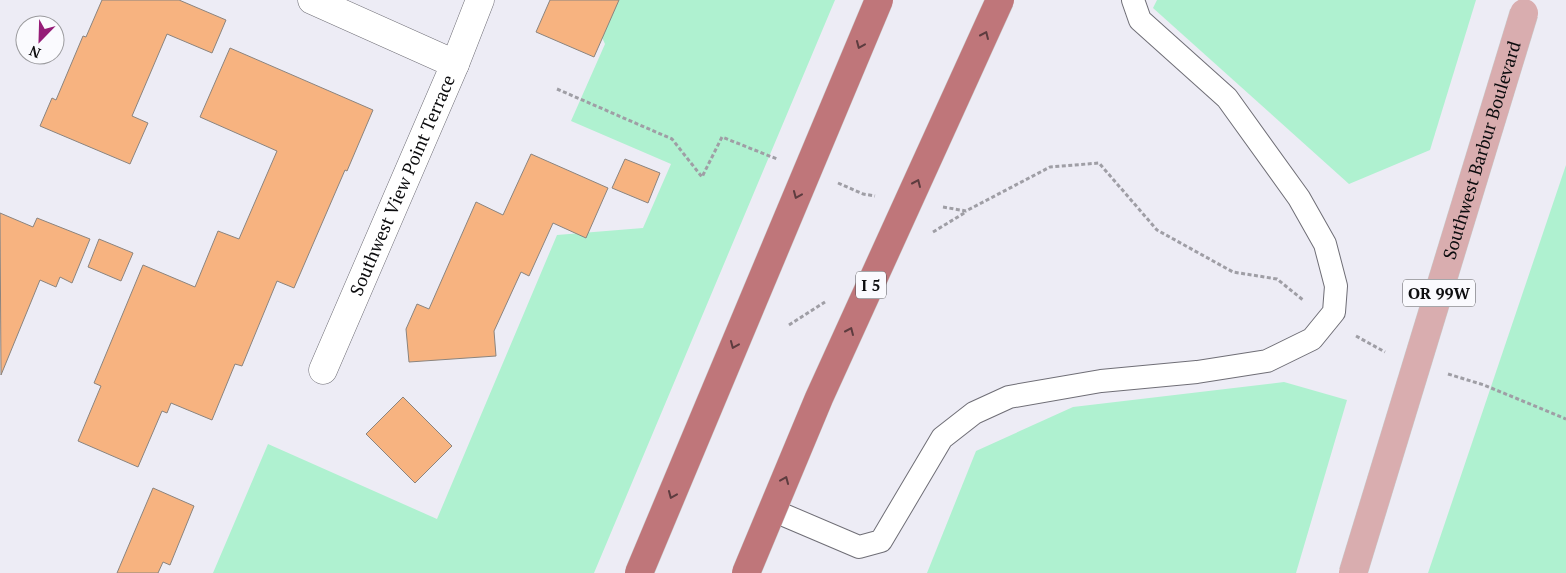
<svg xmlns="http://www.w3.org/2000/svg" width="1566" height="573" font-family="'PT Serif',serif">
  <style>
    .green { fill: #aff1d0 }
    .building { fill: #f7b380; stroke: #8b847e }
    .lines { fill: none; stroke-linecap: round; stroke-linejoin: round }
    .service-casing { stroke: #6f6e76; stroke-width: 24 }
    .minor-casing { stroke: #6f6e76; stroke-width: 29 }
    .path { stroke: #9f9ea5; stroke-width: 3; stroke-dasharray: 4 2.5; stroke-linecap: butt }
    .service { stroke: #fff; stroke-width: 22 }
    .minor { stroke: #fff; stroke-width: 28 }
    .primary-bridge-casing { stroke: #cacaca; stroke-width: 29; stroke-linecap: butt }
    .motorway-bridge-casing { stroke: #cacaca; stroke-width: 29; stroke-linecap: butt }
    .primary-bridge { stroke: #d9adaf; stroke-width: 28 }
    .motorway-bridge { stroke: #bf767a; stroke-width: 28 }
    .oneway { stroke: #5d3c3f }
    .labels { text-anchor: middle; stroke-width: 4.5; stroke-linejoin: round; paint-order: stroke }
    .shield { fill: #fafafe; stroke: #535356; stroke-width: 1 }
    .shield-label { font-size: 16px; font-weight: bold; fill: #0c0c0e }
    .street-label { font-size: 18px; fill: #0c0c0e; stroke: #fafafe }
  </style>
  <rect width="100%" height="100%" fill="#edecf5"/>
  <g class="green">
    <path d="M 585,0 L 835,0 L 594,573 L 213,573 L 268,444 L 437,519 L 557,235 L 643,228 L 671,164 L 571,121 L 605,44 Z"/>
    <path d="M 1157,0 L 1476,0 L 1430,150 L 1349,184 L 1153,8 Z"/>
    <path d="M 1566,165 L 1566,573 L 1428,573 Z"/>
    <path d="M 1284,382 L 1347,400 L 1296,573 L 927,573 L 976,451 L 1073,407 Z"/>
  </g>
  <g class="building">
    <path d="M 102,0 L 179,0 L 226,20 L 212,53 L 167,34 L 132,116 L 148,123 L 130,164 L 40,126 L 52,98 L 56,100 L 83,36 L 86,37 Z"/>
    <path d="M 550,0 L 619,0 L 594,57 L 536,32 Z"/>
    <path d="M 230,48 L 373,110 L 347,171 L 345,170 L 294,288 L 277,281 L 242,366 L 235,364 L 212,420 L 171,403 L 167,413 L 162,411 L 138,467 L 78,441 L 101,386 L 94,383 L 143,265 L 195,287 L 218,231 L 239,239 L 277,151 L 200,117 Z"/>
    <path d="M 531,154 L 608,188 L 586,238 L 553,223 L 529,276 L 521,272 L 494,331 L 496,356 L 409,362 L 406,329 L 417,304 L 429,309 L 476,202 L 503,215 Z"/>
    <path d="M 625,159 L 660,173 L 648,203 L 612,188 Z"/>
    <path d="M 0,213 L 33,227 L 37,218 L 90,239 L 72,283 L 60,277 L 56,287 L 40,280 L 1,375 Z"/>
    <path d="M 99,239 L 133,253 L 121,281 L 88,267 Z"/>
    <path d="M 403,397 L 452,446 L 415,483 L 366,434 Z"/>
    <path d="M 153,488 L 194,506 L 170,565 L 163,562 L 158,573 L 117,573 Z"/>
  </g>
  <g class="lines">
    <defs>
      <path id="service" d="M 772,510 L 859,547 L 881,541 L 942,438 L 974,413 L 1009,397 L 1101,381 L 1197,372 L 1267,361 L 1312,339 L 1334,312 L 1336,286 L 1325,244 L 1299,198 L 1227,98 L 1140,20 L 1133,0"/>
      <g id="minor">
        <path d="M 312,0 L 455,64"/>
        <path id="s1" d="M 323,370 L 455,64 L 480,0"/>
      </g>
    </defs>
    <use href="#service" class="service-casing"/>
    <use href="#minor" class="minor-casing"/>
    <g class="path">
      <path d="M 557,89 L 672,139 L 702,177 L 722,137 L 777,159"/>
      <path d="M 838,183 L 863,194 L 875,196"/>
      <path d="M 943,207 L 966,211 L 1050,167 L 1099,163 L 1157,230 L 1233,272 L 1277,279 L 1303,300"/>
      <path d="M 933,232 L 966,212"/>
      <path d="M 789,325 L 825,302"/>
      <path d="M 1356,336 L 1385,352"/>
      <path d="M 1448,374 L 1484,385 L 1566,419"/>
    </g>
    <use href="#service" class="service"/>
    <use href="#minor" class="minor"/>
    <defs>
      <g id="primary-bridge">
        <path id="s2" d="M 1353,573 L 1524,13"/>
      </g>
      <g id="motorway-bridge">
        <path d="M 639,573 L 879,0"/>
        <path d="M 746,573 L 819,398 L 1000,0"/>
      </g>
    </defs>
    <use href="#primary-bridge" class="primary-bridge-casing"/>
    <use href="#motorway-bridge" class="motorway-bridge-casing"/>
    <use href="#primary-bridge" class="primary-bridge"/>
    <use href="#motorway-bridge" class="motorway-bridge"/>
  </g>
  <defs><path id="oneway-chevron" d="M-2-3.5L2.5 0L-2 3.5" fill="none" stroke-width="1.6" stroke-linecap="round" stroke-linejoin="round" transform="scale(1.25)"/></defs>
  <g class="oneway">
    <use href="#oneway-chevron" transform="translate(985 35) rotate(-66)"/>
    <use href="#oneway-chevron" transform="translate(860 45) rotate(113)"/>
    <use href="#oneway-chevron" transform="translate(917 183) rotate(-66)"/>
    <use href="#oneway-chevron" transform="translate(797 195) rotate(113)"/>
    <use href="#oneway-chevron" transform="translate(850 331) rotate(-66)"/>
    <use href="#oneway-chevron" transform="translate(734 345) rotate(113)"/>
    <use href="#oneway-chevron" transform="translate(785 480) rotate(-67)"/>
    <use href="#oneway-chevron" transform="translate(672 495) rotate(113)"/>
  </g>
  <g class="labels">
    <g class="shield">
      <rect x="856" y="271.5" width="30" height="27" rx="4"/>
      <rect x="1403" y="279.5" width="72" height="27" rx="4"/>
    </g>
    <g class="shield-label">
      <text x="871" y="291">I 5</text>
      <text x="1439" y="299">OR 99W</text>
    </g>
    <g class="street-label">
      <text dy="6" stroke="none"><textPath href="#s2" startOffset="442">Southwest Barbur Boulevard</textPath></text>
      <text dy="6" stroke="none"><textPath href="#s1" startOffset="201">Southwest View Point Terrace</textPath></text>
    </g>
  </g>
  <g transform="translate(40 40) rotate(203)"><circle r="24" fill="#fafafe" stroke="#9b9b9e"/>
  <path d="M0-4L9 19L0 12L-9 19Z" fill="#951c77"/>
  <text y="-8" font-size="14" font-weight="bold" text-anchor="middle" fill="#0c0c0e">N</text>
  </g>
</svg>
